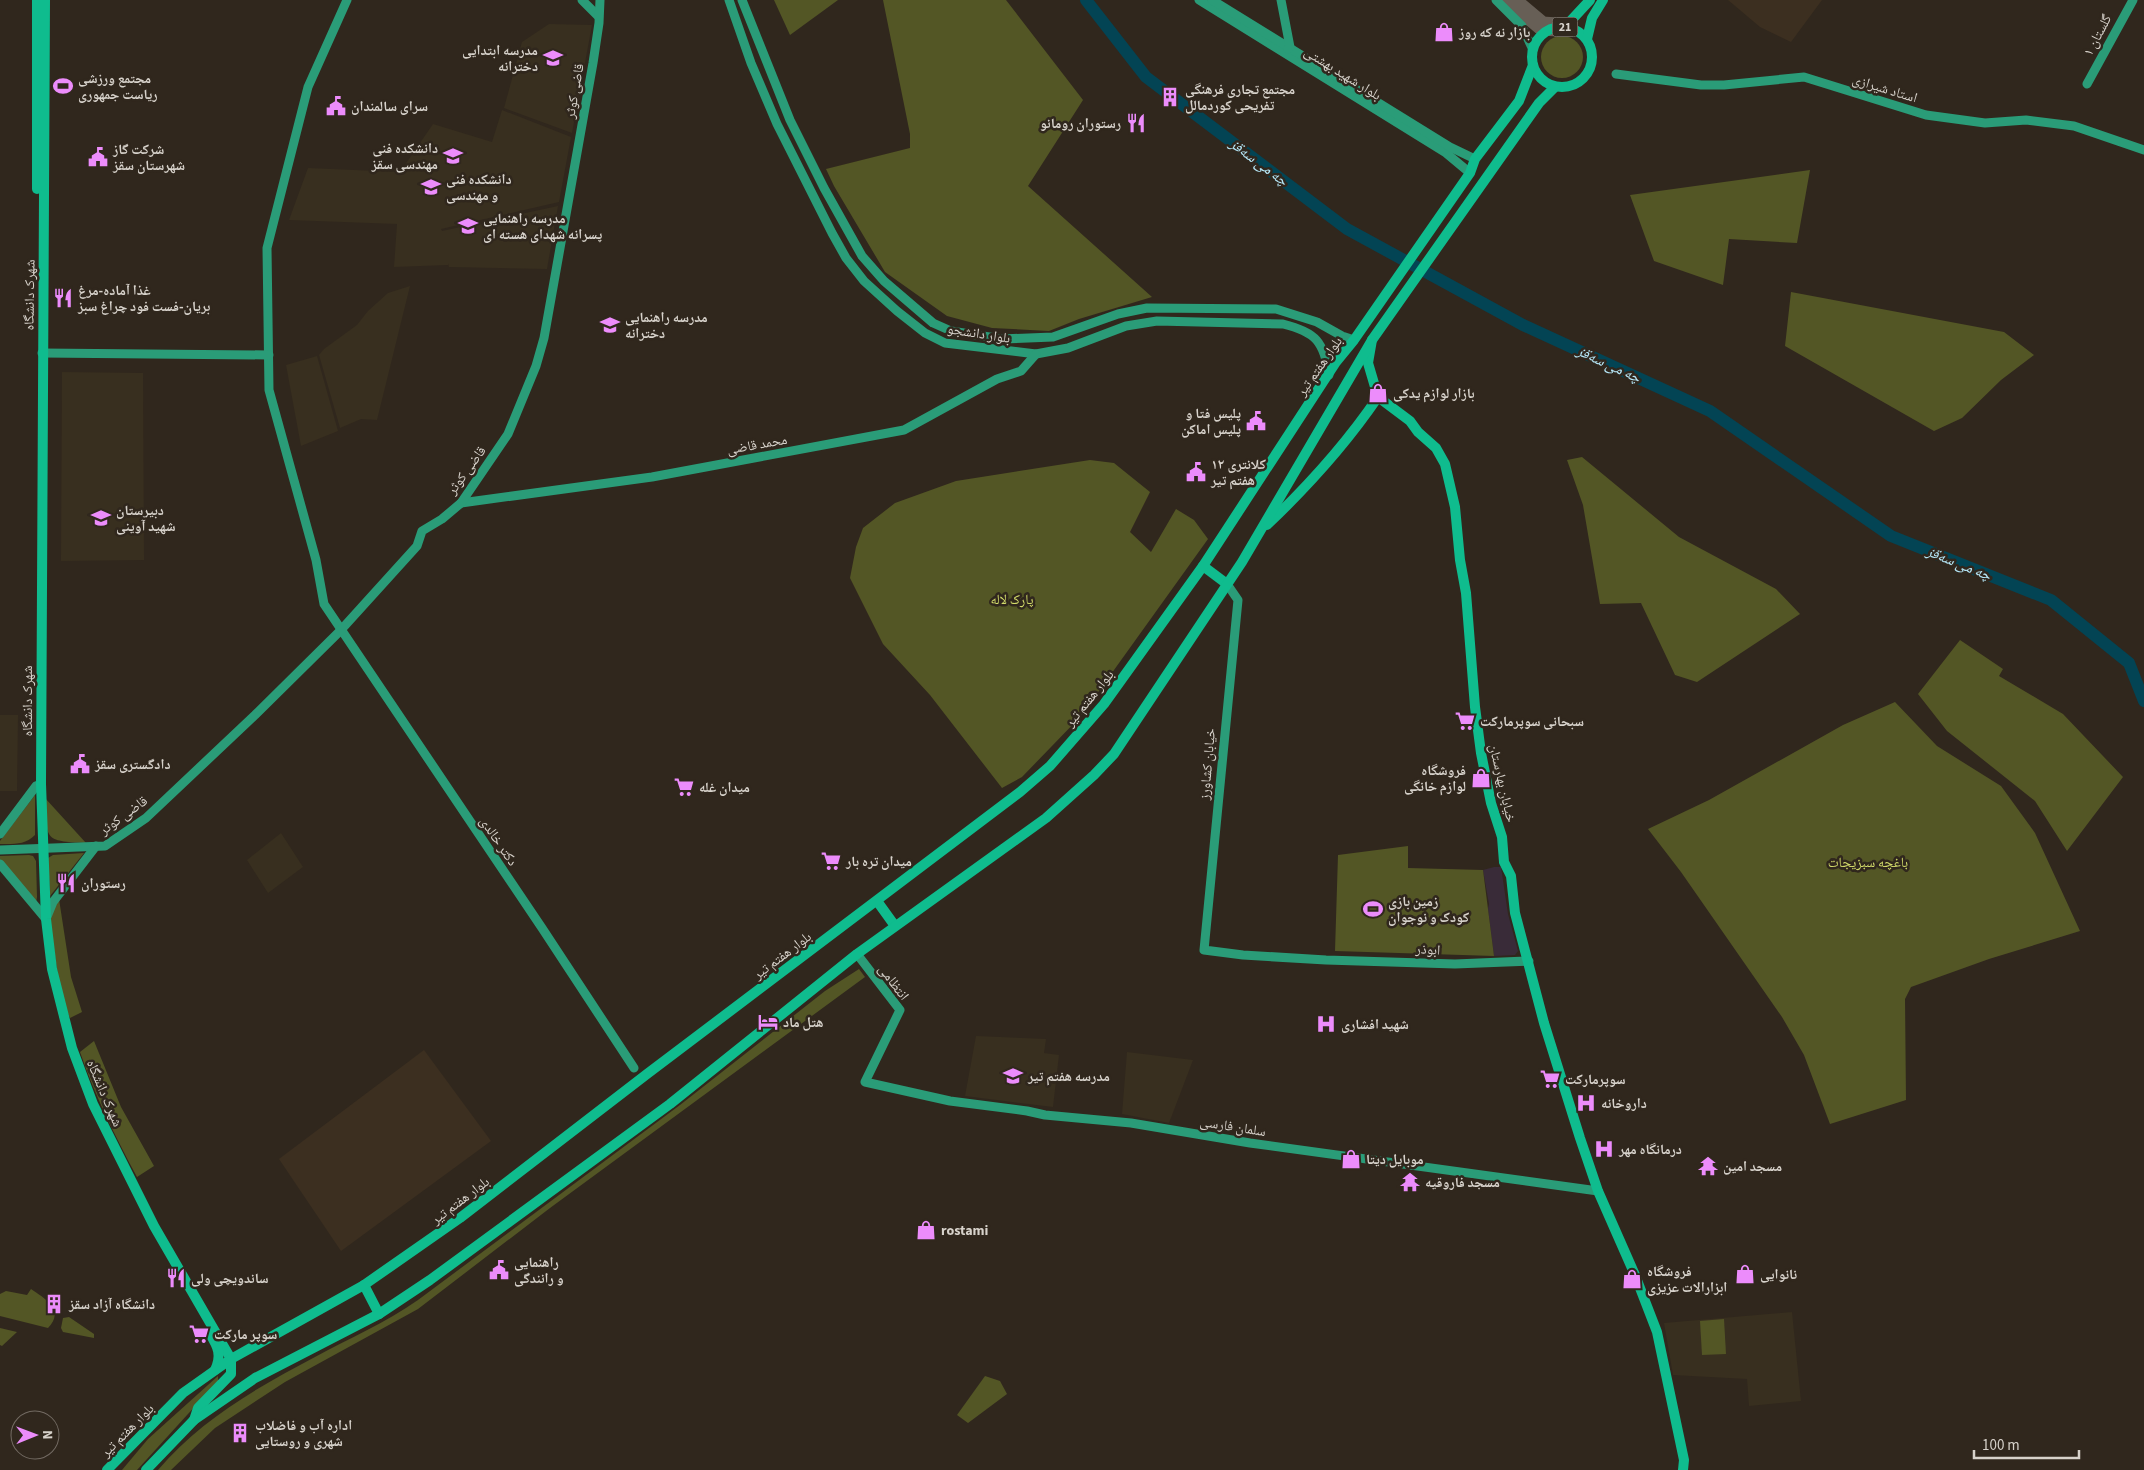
<svg xmlns="http://www.w3.org/2000/svg" width="2144" height="1470" font-family="'Source Sans 3','Noto Naskh Arabic',sans-serif">
  <style>
    .commercial { fill: #392b38 }
    .built { fill: #3c2f20 }
    .education { fill: #382f1f }
    .green { fill: #535625 }
    .lines { fill: none; stroke-linecap: round; stroke-linejoin: round }
    .river { stroke: #034454; stroke-width: 12 }
    .taxiway { stroke: #675f56; stroke-width: 19 }
    .secondary { stroke: #2a9c78; stroke-width: 9 }
    .primary { stroke: #0fbc8e; stroke-width: 10 }
    .labels { text-anchor: middle; stroke-width: 5; stroke-linejoin: round; paint-order: stroke }
    .shield { fill: #30271d; stroke: #a59f97; stroke-width: 1 }
    .shield-label { font-size: 12px; font-weight: bold; fill: #d7d2cb }
    .poi-label { font-size: 14px; font-weight: bold; fill: #d7d2cb; stroke: #30271d; text-anchor: start }
    .street-label { font-size: 14px; fill: #d7d2cb; stroke: #30271d }
    .park-label { font-size: 14px; fill: #d2db6a; stroke: #30271d }
    .water-label { font-size: 15px; font-style: italic; fill: #b5e6f6; stroke: #30271d }
  </style>
  <rect width="100%" height="100%" fill="#30271d"/>
  <path class="commercial" d="M 1494,867 L 1501,867 L 1508,914 L 1518,951 L 1515,955 L 1494,956 L 1488,909 L 1489,904 L 1483,870 Z"/>
  <g class="built">
    <path d="M 1728,0 L 1822,0 L 1791,42 L 1760,27 Z"/>
    <path d="M 424,1050 L 491,1141 L 341,1251 L 279,1159 Z"/>
    <path d="M 1588,1093 L 1594,1105 L 1583,1111 L 1578,1100 Z"/>
  </g>
  <g class="education">
    <path d="M 549,24 L 592,25 L 572,133 L 504,108 L 522,42 Z"/>
    <path d="M 502,110 L 571,137 L 559,202 L 441,229 L 442,231 L 558,206 L 547,269 L 449,267 L 448,263 L 448,265 L 394,267 L 397,224 L 289,220 L 308,168 L 400,172 L 433,124 L 492,142 Z"/>
    <path d="M 410,286 L 377,420 L 361,419 L 340,428 L 319,355 L 324,349 L 357,325 L 368,311 L 388,293 Z"/>
    <path d="M 317,356 L 338,431 L 301,446 L 286,365 Z"/>
    <path d="M 62,372 L 143,373 L 144,560 L 61,561 Z"/>
    <path d="M 0,715 L 18,715 L 17,791 L 0,791 Z"/>
    <path d="M 281,833 L 303,867 L 268,893 L 247,860 Z"/>
    <path d="M 976,1036 L 1046,1039 L 1044,1053 L 1059,1055 L 1053,1107 L 965,1096 Z"/>
    <path d="M 1127,1052 L 1193,1060 L 1169,1123 L 1122,1114 Z"/>
    <path d="M 1792,1312 L 1801,1401 L 1749,1406 L 1747,1379 L 1673,1375 L 1664,1323 Z"/>
  </g>
  <g class="green">
    <path d="M 774,0 L 838,0 L 790,35 Z"/>
    <path d="M 883,0 L 1006,0 L 1083,100 L 1028,186 L 1152,297 L 1079,319 L 1049,331 L 992,328 L 947,316 L 885,272 L 834,186 L 826,169 L 910,148 L 910,134 Z"/>
    <circle cx="1562" cy="57" r="21"/>
    <path d="M 1810,170 L 1797,243 L 1729,239 L 1723,285 L 1654,261 L 1630,195 Z"/>
    <path d="M 1791,292 L 2004,332 L 2034,355 L 2001,380 L 1962,418 L 1934,431 L 1785,346 Z"/>
    <path d="M 1582,457 L 1679,537 L 1776,589 L 1800,614 L 1697,682 L 1675,675 L 1641,603 L 1600,604 L 1583,505 L 1567,460 Z"/>
    <path d="M 1090,460 L 1114,463 L 1150,492 L 1130,532 L 1151,552 L 1176,509 L 1194,520 L 1208,539 L 1081,716 L 1022,777 L 1002,788 L 930,695 L 883,644 L 850,578 L 856,547 L 863,528 L 895,503 L 956,481 Z"/>
    <path d="M 1960,640 L 2003,669 L 1999,676 L 2063,714 L 2123,777 L 2067,851 L 2035,801 L 1947,731 L 1918,694 Z"/>
    <path d="M 1895,702 L 1937,746 L 2001,786 L 2035,833 L 2080,931 L 1989,959 L 1911,987 L 1905,999 L 1906,1100 L 1830,1124 L 1804,1055 L 1782,1017 L 1681,872 L 1648,829 L 1709,800 L 1843,725 Z"/>
    <path d="M 35,795 L 35,835 C 25,845 14,844 0,844 L 0,841 Z"/>
    <path d="M 45,798 L 86,843 C 43,841 47,840 45,798 Z"/>
    <path d="M 1408,846 L 1408,868 L 1483,870 L 1494,956 L 1335,951 L 1338,855 Z"/>
    <path d="M 84,853 L 50,896 L 48,858 L 53,855 Z"/>
    <path d="M 29,855 L 33,856 L 36,861 L 37,897 L 36,903 L 0,860 L 0,856 Z"/>
    <path d="M 59,899 L 71,977 L 82,1012 L 70,1018 C 58,994 54,943 49,915 Z"/>
    <path d="M 859,969 L 865,977 L 550,1208 L 418,1309 L 285,1382 L 215,1428 L 171,1470 L 158,1470 C 200,1420 258,1387 315,1357 C 350,1338 385,1323 418,1300 L 680,1105 L 825,991 Z"/>
    <path d="M 94,1041 L 121,1107 L 154,1166 L 137,1177 C 115,1136 95,1096 80,1052 Z"/>
    <path d="M 31,1289 C 44,1298 66,1310 48,1328 L 0,1316 L 0,1294 L 6,1291 L 27,1295 Z"/>
    <path d="M 69,1317 L 94,1334 L 94,1338 L 63,1332 L 61,1328 L 63,1318 Z"/>
    <path d="M 1724,1319 L 1726,1354 L 1702,1355 L 1700,1321 Z"/>
    <path d="M 0,1328 L 17,1332 L 2,1346 L 0,1345 Z"/>
    <path d="M 218,1376 L 218,1381 L 137,1470 L 122,1470 L 148,1439 Z"/>
    <path d="M 985,1376 L 1000,1381 L 1007,1394 L 968,1423 L 957,1415 Z"/>
  </g>
  <g class="lines">
    <path class="river" d="M 1086,0 L 1146,77 L 1347,229 L 1523,325 L 1710,411 L 1891,536 L 2051,600 L 2129,663 L 2144,701"/>
    <path class="taxiway" d="M 1511,0 L 1542,26 L 1558,27"/>
    <g class="secondary">
      <path d="M 347,0 L 308,87 L 267,248 L 269,390 L 316,560 L 324,604 L 542,928 L 634,1068"/>
      <path d="M 582,0 L 598,16"/>
      <path d="M 729,0 L 751,63 L 777,124 L 832,233 L 846,258 L 864,281 L 897,311 L 925,333 L 945,343 L 1036,354 L 1068,348 L 1126,326 L 1157,321 L 1283,324 C 1316,332 1324,342 1329,375"/>
      <path d="M 742,0 L 790,120 L 824,188 L 862,256 L 884,281 L 933,323 L 951,331 L 1002,339 L 1053,337 L 1118,314 L 1147,308 L 1276,309 L 1317,322 L 1342,336 L 1354,340"/>
      <path d="M 1199,0 L 1446,153 L 1470,173"/>
      <path d="M 1212,0 L 1450,147 L 1475,159"/>
      <path d="M 1281,0 L 1290,47 L 1288,49"/>
      <path d="M 1496,0 L 1522,26 L 1533,50"/>
      <path d="M 1616,74 L 1701,85 L 1724,85 L 1804,77 L 1926,115 L 1985,123 L 2026,120 L 2074,126 L 2144,150"/>
      <path d="M 2087,84 L 2133,0"/>
      <path d="M 42,353 L 269,355"/>
      <path d="M 461,503 L 652,477 L 904,430 L 997,379 L 1021,371 L 1036,354"/>
      <path d="M 1227,584 L 1238,600 L 1204,950 L 1243,955 L 1326,960 L 1455,964 L 1529,961"/>
      <path d="M 0,834 L 36,786 L 41,784"/>
      <path d="M 0,850 L 105,846 L 146,818 L 255,715 L 340,631 L 417,546 L 422,531 L 442,519 L 461,503 L 508,434 L 536,366 L 544,338 L 593,63 L 599,23 L 600,0"/>
      <path d="M 0,864 L 46,919 L 53,902 L 96,846"/>
      <path d="M 857,954 L 900,1010 L 865,1082 L 950,1101 L 1027,1111 L 1045,1115 L 1131,1123 L 1250,1143 L 1598,1191"/>
    </g>
    <g class="primary">
      <path d="M 45,0 L 41,784 L 46,919 L 52,969 L 72,1048 L 93,1104 L 154,1226 L 231,1359 L 231,1374 L 198,1408 L 194,1420"/>
      <circle cx="1562" cy="57" r="30"/>
      <path d="M 1565,27 L 1590,0"/>
      <path d="M 1587,39 L 1592,18 L 1603,0"/>
      <path d="M 37,189 L 37,0"/>
      <path d="M 1378,397 L 1410,421 L 1418,432 L 1436,448 L 1445,464 L 1455,507 L 1460,560 L 1466,593 L 1475,707 L 1481,753 L 1491,803 L 1502,837 L 1504,862 L 1511,876 L 1515,913 L 1544,1023 L 1580,1138 L 1598,1191 L 1635,1275 L 1657,1332 L 1684,1460 L 1683,1470"/>
      <path d="M 1267,525 C 1308,486 1346,444 1378,397 L 1368,363 L 1372,340 L 1539,103 L 1555,87"/>
      <path d="M 1203,566 L 1227,584"/>
      <path d="M 877,901 L 895,926"/>
      <path d="M 364,1285 L 379,1314"/>
      <path d="M 210,1334 C 218,1347 222,1355 215,1370"/>
      <path d="M 107,1470 L 183,1393 L 231,1359 L 364,1285 L 460,1218 L 647,1074 L 1020,792 L 1050,766 L 1104,704 L 1203,566 L 1336,362 L 1354,340 L 1470,173 L 1475,159 L 1519,101 L 1533,65"/>
      <path d="M 146,1470 L 194,1420 L 255,1378 L 379,1314 L 430,1280 L 670,1104 L 857,954 L 1046,818 L 1094,775 L 1114,754 L 1242,562 L 1372,340"/>
    </g>
  </g>
  <defs>
    <symbol id="shop-bare" viewBox="-9 -9 18 18"><path d="M-5-2.5h2.3a2.7 3.5 0 0 1 5.4 0H5L5.5 6h-11ZM-1.5-2.5h3a1.5 2.3 0 0 0-3 0Z" fill="#ec8cfb" stroke="#30271d" stroke-width="2.5" paint-order="stroke"/></symbol>
    <symbol id="school-bare" viewBox="-9 -9 18 18"><path d="M0-5L7-2L0 1L-7-2ZM-4 1L0 2.5L4 1V4Q0 6-4 4Z" fill="#ec8cfb" stroke="#30271d" stroke-width="2.5" paint-order="stroke"/></symbol>
    <symbol id="stadium-bare" viewBox="-9 -9 18 18"><path d="M0-5a6.5 5 0 1 0 0 10a6.5 5 0 1 0 0-10ZM-3.5-1.8h7v3.6h-7Z" fill="#ec8cfb" stroke="#30271d" stroke-width="2.5" paint-order="stroke"/></symbol>
    <symbol id="building-bare" viewBox="-9 -9 18 18"><path d="M-4-6H4V6H1V3H-1V6H-4ZM-2.5-4.3h1.7v1.8h-1.7ZM.8-4.3h1.7v1.8H.8ZM-2.5-1h1.7V.8h-1.7ZM.8-1h1.7V.8H.8Z" fill="#ec8cfb" stroke="#30271d" stroke-width="2.5" paint-order="stroke"/></symbol>
    <symbol id="civic-bare" viewBox="-9 -9 18 18"><path d="M-.6-6.5H3V-4.5H.6V-3L4-1V1h2V6H-6V1h2V-1L-.6-3ZM-1.2 2.5V6h2.4V2.5Z" fill="#ec8cfb" stroke="#30271d" stroke-width="2.5" paint-order="stroke"/></symbol>
    <symbol id="restaurant-bare" viewBox="-9 -9 18 18"><path d="M-5-6h1v4h1v-4h1v4h1v-4h1v5L-1.5 .5V6h-2V.5L-5-1ZM5-6V6H3V1.5H1.5Q1.5-4 5-6Z" fill="#ec8cfb" stroke="#30271d" stroke-width="2.5" paint-order="stroke"/></symbol>
    <symbol id="university-bare" viewBox="-9 -9 18 18"><path d="M0-5L7-2L0 1L-7-2ZM-4 1L0 2.5L4 1V4Q0 6-4 4Z" fill="#ec8cfb" stroke="#30271d" stroke-width="2.5" paint-order="stroke"/></symbol>
    <symbol id="supermarket-bare" viewBox="-9 -9 18 18"><path d="M-6-5.5h2.5l.6 2H6L4.5 2H-2.5L-4.4-4H-6ZM-1.5 3.2a1.3 1.3 0 1 0 .1 0ZM3 3.2a1.3 1.3 0 1 0 .1 0Z" fill="#ec8cfb" stroke="#30271d" stroke-width="2.5" paint-order="stroke"/></symbol>
    <symbol id="hotel-bare" viewBox="-9 -9 18 18"><path d="M-6-4.5h1.5V1H6V5H4.5V3h-9V5H-6ZM-4 0a1.8 1.8 0 1 1 3.6 0ZM.5 0V-2.5h3Q6-2.5 6 0Z" fill="#ec8cfb" stroke="#30271d" stroke-width="2.5" paint-order="stroke"/></symbol>
    <symbol id="hospital-bare" viewBox="-9 -9 18 18"><path d="M-5-5h3v3.5h4V-5h3V5h-3V1.5h-4V5h-3Z" fill="#ec8cfb" stroke="#30271d" stroke-width="2.5" paint-order="stroke"/></symbol>
    <symbol id="temple-bare" viewBox="-9 -9 18 18"><path d="M0-6L5-2H3V0L6.5 2.5H4V6H1.5V3h-3V6H-4V2.5H-6.5L-3 0V-2H-5Z" fill="#ec8cfb" stroke="#30271d" stroke-width="2.5" paint-order="stroke"/></symbol>
  </defs>
  <g fill-rule="evenodd">
    <use href="#shop-bare" x="1430" y="18" width="28" height="28"/>
    <use href="#school-bare" x="539" y="44" width="28" height="28"/>
    <use href="#stadium-bare" x="49" y="72" width="28" height="28"/>
    <use href="#building-bare" x="1156" y="83" width="28" height="28"/>
    <use href="#civic-bare" x="322" y="92" width="28" height="28"/>
    <use href="#restaurant-bare" x="1122" y="109" width="28" height="28"/>
    <use href="#university-bare" x="439" y="142" width="28" height="28"/>
    <use href="#civic-bare" x="84" y="143" width="28" height="28"/>
    <use href="#university-bare" x="417" y="173" width="28" height="28"/>
    <use href="#school-bare" x="454" y="212" width="28" height="28"/>
    <use href="#restaurant-bare" x="49" y="284" width="28" height="28"/>
    <use href="#school-bare" x="596" y="311" width="28" height="28"/>
    <use href="#shop-bare" x="1364" y="379" width="28" height="28"/>
    <use href="#civic-bare" x="1242" y="407" width="28" height="28"/>
    <use href="#civic-bare" x="1182" y="458" width="28" height="28"/>
    <use href="#school-bare" x="87" y="504" width="28" height="28"/>
    <use href="#supermarket-bare" x="1451" y="707" width="28" height="28"/>
    <use href="#civic-bare" x="66" y="750" width="28" height="28"/>
    <use href="#shop-bare" x="1467" y="764" width="28" height="28"/>
    <use href="#supermarket-bare" x="670" y="773" width="28" height="28"/>
    <use href="#supermarket-bare" x="817" y="847" width="28" height="28"/>
    <use href="#restaurant-bare" x="52" y="869" width="28" height="28"/>
    <use href="#stadium-bare" x="1359" y="895" width="28" height="28"/>
    <use href="#hotel-bare" x="754" y="1008" width="28" height="28"/>
    <use href="#hospital-bare" x="1312" y="1010" width="28" height="28"/>
    <use href="#school-bare" x="999" y="1062" width="28" height="28"/>
    <use href="#supermarket-bare" x="1536" y="1065" width="28" height="28"/>
    <use href="#hospital-bare" x="1572" y="1089" width="28" height="28"/>
    <use href="#hospital-bare" x="1590" y="1135" width="28" height="28"/>
    <use href="#shop-bare" x="1337" y="1145" width="28" height="28"/>
    <use href="#temple-bare" x="1694" y="1152" width="28" height="28"/>
    <use href="#temple-bare" x="1396" y="1168" width="28" height="28"/>
    <use href="#shop-bare" x="912" y="1216" width="28" height="28"/>
    <use href="#civic-bare" x="485" y="1256" width="28" height="28"/>
    <use href="#shop-bare" x="1731" y="1260" width="28" height="28"/>
    <use href="#restaurant-bare" x="162" y="1264" width="28" height="28"/>
    <use href="#shop-bare" x="1618" y="1265" width="28" height="28"/>
    <use href="#building-bare" x="40" y="1290" width="28" height="28"/>
    <use href="#supermarket-bare" x="185" y="1320" width="28" height="28"/>
    <use href="#building-bare" x="226" y="1419" width="28" height="28"/>
  </g>
  <g class="labels">
    <rect class="shield" x="1552.5" y="17.5" width="25" height="19" rx="4"/>
    <g class="shield-label">
      <text x="1565" y="31">21</text>
    </g>
    <g class="poi-label">
      <text x="1459" y="37">بازار نه که روز</text>
      <text x="538" y="55" text-anchor="end">مدرسه ابتدایی<tspan x="538" dy="16">دخترانه</tspan></text>
      <text x="78" y="83">مجتمع ورزشی<tspan x="78" dy="16">ریاست جمهوری</tspan></text>
      <text x="1185" y="94">مجتمع تجاری فرهنگی<tspan x="1185" dy="16">تفریحی کوردمالل</tspan></text>
      <text x="351" y="111">سرای سالمندان</text>
      <text x="1121" y="128" text-anchor="end">رستوران رومانو</text>
      <text x="438" y="153" text-anchor="end">دانشکده فنی<tspan x="438" dy="16">مهندسی سقز</tspan></text>
      <text x="113" y="154">شرکت گاز<tspan x="113" dy="16">شهرستان سقز</tspan></text>
      <text x="446" y="184">دانشکده فنی<tspan x="446" dy="16">و مهندسی</tspan></text>
      <text x="483" y="223">مدرسه راهنمایی<tspan x="483" dy="16">پسرانه شهدای هسته ای</tspan></text>
      <text x="78" y="295">غذا آماده-مرغ<tspan x="78" dy="16">بریان-فست فود چراغ سبز</tspan></text>
      <text x="625" y="322">مدرسه راهنمایی<tspan x="625" dy="16">دخترانه</tspan></text>
      <text x="1393" y="398">بازار لوازم یدکی</text>
      <text x="1241" y="418" text-anchor="end">پلیس فتا و<tspan x="1241" dy="16">پلیس اماکن</tspan></text>
      <text x="1211" y="469">کلانتری ۱۲<tspan x="1211" dy="16">هفتم تیر</tspan></text>
      <text x="116" y="515">دبیرستان<tspan x="116" dy="16">شهید آوینی</tspan></text>
      <text x="1480" y="726">سبحانی سوپرمارکت</text>
      <text x="95" y="769">دادگستری سقز</text>
      <text x="1466" y="775" text-anchor="end">فروشگاه<tspan x="1466" dy="16">لوازم خانگی</tspan></text>
      <text x="699" y="792">میدان غله</text>
      <text x="846" y="866">میدان تره بار</text>
      <text x="81" y="888">رستوران</text>
      <text x="1388" y="906">زمین بازی<tspan x="1388" dy="16">کودک و نوجوان</tspan></text>
      <text x="783" y="1027">هتل ماد</text>
      <text x="1341" y="1029">شهید افشاری</text>
      <text x="1028" y="1081">مدرسه هفتم تیر</text>
      <text x="1565" y="1084">سوپرمارکت</text>
      <text x="1601" y="1108">داروخانه</text>
      <text x="1619" y="1154">درمانگاه مهر</text>
      <text x="1366" y="1164">موبایل دیتا</text>
      <text x="1723" y="1171">مسجد امین</text>
      <text x="1425" y="1187">مسجد فاروقیه</text>
      <text x="941" y="1235">rostami</text>
      <text x="514" y="1267">راهنمایی<tspan x="514" dy="16">و رانندگی</tspan></text>
      <text x="1647" y="1276">فروشگاه<tspan x="1647" dy="16">ابزارالات عزیزی</tspan></text>
      <text x="1760" y="1279">نانوایی</text>
      <text x="191" y="1283">ساندویچی ولی</text>
      <text x="69" y="1309">دانشگاه آزاد سقز</text>
      <text x="214" y="1339">سوپر مارکت</text>
      <text x="255" y="1430">اداره آب و فاضلاب<tspan x="255" dy="16">شهری و روستایی</tspan></text>
    </g>
    <g class="street-label">
      <text transform="translate(2097 35) rotate(-62)" y="5">گلستان ۱</text>
      <text transform="translate(1343 73) rotate(32)" y="5">بلوار شهید بهشتی</text>
      <text transform="translate(1885 88) rotate(17)" y="5">استاد شیرازی</text>
      <text transform="translate(574 91) rotate(-80)" y="5">قاضی کوثر</text>
      <text transform="translate(29 295) rotate(-89)" y="5">شهرک دانشگاه</text>
      <text transform="translate(979 333) rotate(9)" y="5">بلوار دانشجو</text>
      <text transform="translate(1319 366) rotate(-55)" y="5">بلوار هفتم تیر</text>
      <text transform="translate(757 444) rotate(-10)" y="5">محمد قاضی</text>
      <text transform="translate(466 470) rotate(-54)" y="5">قاضی کوثر</text>
      <text transform="translate(1089 698) rotate(-51)" y="5">بلوار هفتم تیر</text>
      <text transform="translate(27 701) rotate(-90)" y="5">شهرک دانشگاه</text>
      <text transform="translate(1207 764) rotate(-85)" y="5">خیابان کشاورز</text>
      <text transform="translate(1503 783) rotate(77)" y="5">خیابان بهارستان</text>
      <text transform="translate(123 815) rotate(-36)" y="5">قاضی کوثر</text>
      <text transform="translate(499 841) rotate(56)" y="5">دکتر خالدی</text>
      <text transform="translate(1428 949) rotate(3)" y="5">ابوذر</text>
      <text transform="translate(782 955) rotate(-37)" y="5">بلوار هفتم تیر</text>
      <text transform="translate(894 982) rotate(53)" y="5">انتظامی</text>
      <text transform="translate(105 1093) rotate(67)" y="5">شهرک دانشگاه</text>
      <text transform="translate(1233 1126) rotate(9)" y="5">سلمان فارسی</text>
      <text transform="translate(460 1200) rotate(-37)" y="5">بلوار هفتم تیر</text>
      <text transform="translate(127 1430) rotate(-45)" y="5">بلوار هفتم تیر</text>
    </g>
    <g class="park-label">
      <text x="1012" y="604">پارک لاله</text>
      <text x="1868" y="867">باغچه سبزیجات</text>
    </g>
    <g class="water-label">
      <text transform="translate(1259 162) rotate(37)" y="5">چە می سەقز</text>
      <text transform="translate(1609 364) rotate(25)" y="5">چە می سەقز</text>
      <text transform="translate(1959 563) rotate(22)" y="5">چە می سەقز</text>
    </g>
  </g>
  <g transform="translate(35 1435) rotate(89)"><circle r="24" fill="#30271d" stroke="#736b63"/>
  <path d="M0-4L9 19L0 12L-9 19Z" fill="#ec8cfb"/>
  <text y="-8" font-size="14" font-weight="bold" text-anchor="middle" fill="#d7d2cb">N</text>
  </g>
  <path d="M1974 1450v8h105v-8" fill="none" stroke="#d7d2cb" stroke-width="2.5"/>
  <text x="1982" y="1450" font-size="15" fill="#d7d2cb" stroke="#30271d" stroke-width="4" paint-order="stroke">100 m</text>
</svg>
